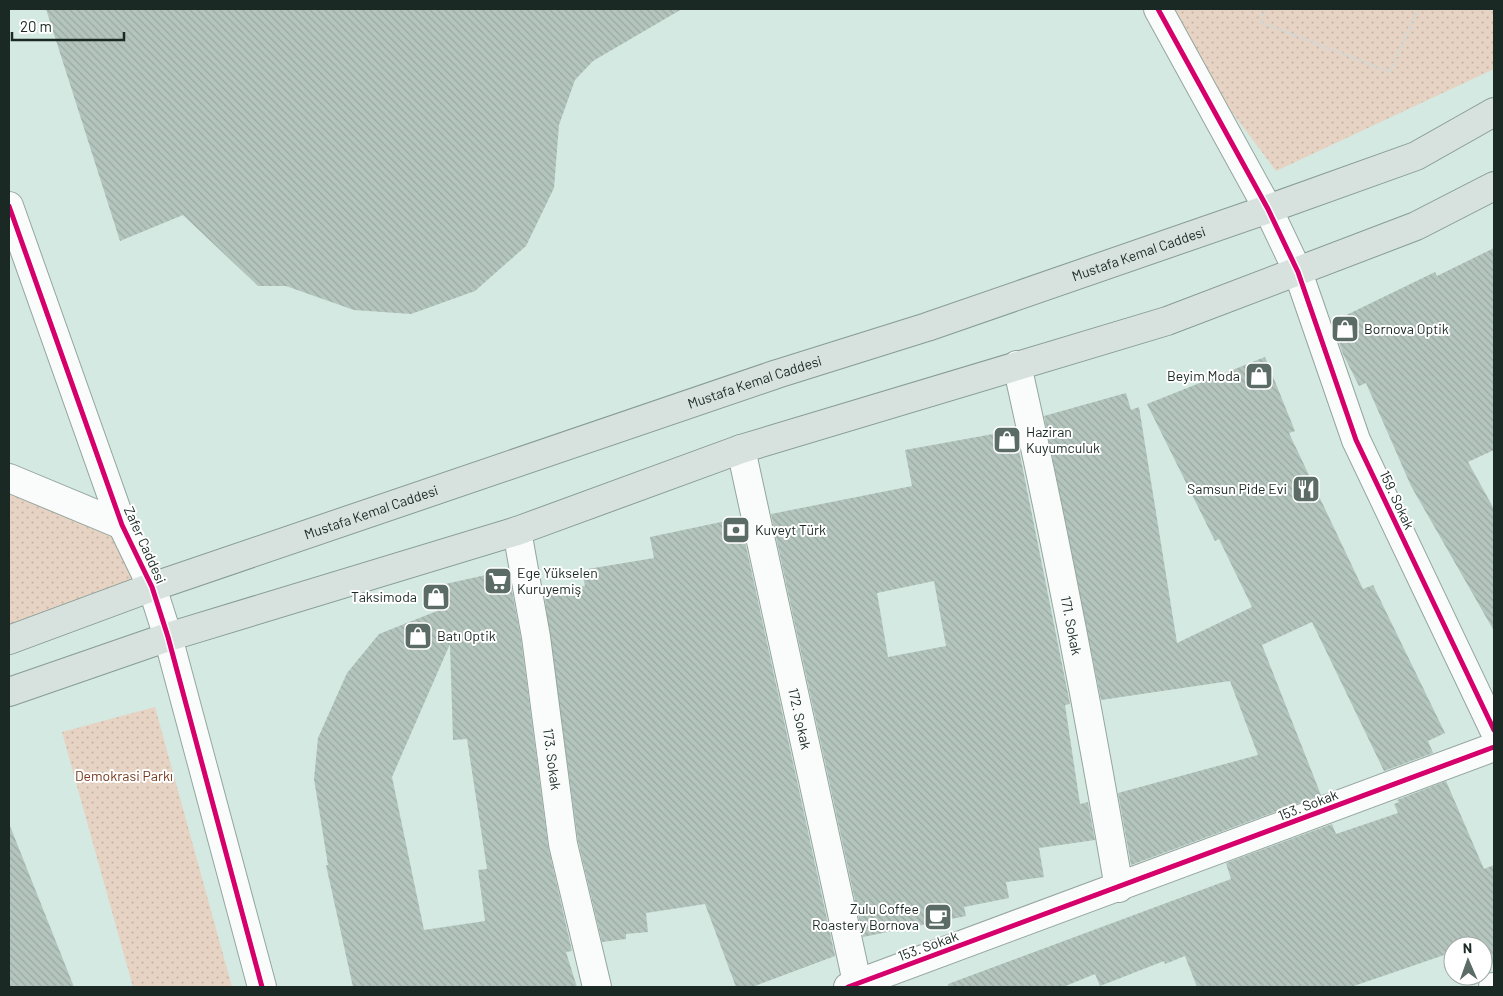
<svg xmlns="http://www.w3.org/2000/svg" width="1503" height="996" font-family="Barlow,sans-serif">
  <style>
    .grass { fill: url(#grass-dots) }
    .building { fill: url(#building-back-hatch); fill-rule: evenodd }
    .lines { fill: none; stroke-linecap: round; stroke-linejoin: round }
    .street-casing { stroke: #95a59f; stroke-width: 30 }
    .secondary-casing { stroke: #95a59f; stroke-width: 30 }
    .primary-casing { stroke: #869c95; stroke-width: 30 }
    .path { stroke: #d1d8d6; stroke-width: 3; stroke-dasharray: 2.5 2.5; stroke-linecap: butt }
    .street { stroke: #f9fcfa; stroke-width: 28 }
    .secondary { stroke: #f9fcfa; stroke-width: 28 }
    .primary { stroke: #d7e1de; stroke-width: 28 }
    .cycleway-casing { stroke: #fff; stroke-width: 8 }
    .cycleway { stroke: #d6006c; stroke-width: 5 }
    .labels { text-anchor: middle; stroke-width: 4; stroke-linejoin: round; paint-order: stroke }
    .street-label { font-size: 14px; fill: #1a2924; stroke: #fff }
    .poi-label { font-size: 14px; fill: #1a2924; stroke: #fff; text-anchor: start }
    .park-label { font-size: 14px; fill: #75381c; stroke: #fff }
  </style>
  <defs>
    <pattern id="grass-dots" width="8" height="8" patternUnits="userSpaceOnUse" patternTransform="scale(1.25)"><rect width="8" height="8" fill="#e7d3c3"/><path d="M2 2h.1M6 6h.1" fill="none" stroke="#c6b5a7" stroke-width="1.8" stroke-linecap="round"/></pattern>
    <pattern id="building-back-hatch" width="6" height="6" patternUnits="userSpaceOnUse" patternTransform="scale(1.25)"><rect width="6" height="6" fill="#b4c5be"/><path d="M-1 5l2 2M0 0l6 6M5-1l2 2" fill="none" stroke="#9aa9a3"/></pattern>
  </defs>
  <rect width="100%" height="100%" fill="#d4e9e1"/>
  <g class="grass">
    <path d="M 1155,9 L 1494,9 L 1494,69 L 1276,171 Z"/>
    <path d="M 9,478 L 122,525 L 152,587 L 9,640 Z"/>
    <path d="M 155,707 L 232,987 L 133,987 L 62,732 Z"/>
  </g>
  <g class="building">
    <path d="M 46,9 L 682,9 L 593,61 L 575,80 L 559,125 L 554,188 L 526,246 L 475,291 L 411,314 L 354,310 L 286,286 L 258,286 L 183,215 L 120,241 Z"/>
    <path d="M 1494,248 L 1494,450 L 1468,462 L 1494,509 L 1494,631 L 1411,486 L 1366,383 L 1359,386 L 1343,354 L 1332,322 L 1435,272 L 1437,276 Z"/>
    <path d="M 1265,357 L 1295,431 L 1289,433 L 1363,589 L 1373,585 L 1445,733 L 1428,741 L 1433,753 L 1384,771 L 1312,622 L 1262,645 L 1321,795 L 1131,865 L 1118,793 L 1258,755 L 1230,681 L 1101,700 L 1044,416 L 1126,393 L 1131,410 L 1139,407 L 1177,643 L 1252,607 L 1219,539 L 1215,541 L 1147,404 Z"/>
    <path d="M 1015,430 L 1070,704 L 1065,705 L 1080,804 L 1088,802 L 1095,840 L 1039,848 L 1044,877 L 1006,882 L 1009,898 L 964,907 L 966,916 L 863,937 L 771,514 L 912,486 L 905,450 ZM 934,581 L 946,646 L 888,657 L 877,593 Z"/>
    <path d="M 740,518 L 835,956 L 752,987 L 736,987 L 705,904 L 646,913 L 648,932 L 626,934 L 626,939 L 602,942 L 578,841 L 544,593 L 585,586 L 582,570 L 654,558 L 650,537 Z"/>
    <path d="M 508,570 L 521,639 L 548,846 L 572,951 L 566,952 L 577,987 L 353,987 L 326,865 L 328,865 L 314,779 L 318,738 L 347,673 L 379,634 L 437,611 L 432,587 ZM 450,644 L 453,740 L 467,739 L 487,869 L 478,870 L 485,921 L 424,930 L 392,777 Z"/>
    <path d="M 1446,781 L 1484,869 L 1494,865 L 1494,963 L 1483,968 L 1483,946 L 1453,946 L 1453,952 L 1351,987 L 1197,987 L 1185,956 L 1165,964 L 1164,961 L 1100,986 L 1095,974 L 1063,987 L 949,987 L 948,984 L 1231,879 L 1226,863 L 1332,824 L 1336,834 L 1398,813 L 1394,804 L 1399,802 L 1397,800 Z"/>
    <path d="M 10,826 L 74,987 L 9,987 Z"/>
  </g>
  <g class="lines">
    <defs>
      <g id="street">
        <path d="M 1158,9 L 1268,209 L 1298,272 L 1356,440 L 1494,730"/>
        <path id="s1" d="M 1017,365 C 1056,539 1089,713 1119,888"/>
        <path id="s2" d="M 741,449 L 858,987"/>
        <path d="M 9,478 L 122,525"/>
        <path id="s3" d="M 517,531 L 536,637 L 563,844 L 597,987"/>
        <path d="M 848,987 L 1494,747"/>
        <path d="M 1493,987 L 1494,987"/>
      </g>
      <path id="secondary" d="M 9,206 L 122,525 L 152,587 L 168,637 L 262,987"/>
      <g id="primary">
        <path id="s4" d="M 9,640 L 152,587 L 777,374 L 927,327 L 1268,209 L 1416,156 L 1494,112"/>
        <path d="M 9,692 L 168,637 L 517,531 L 741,449 L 1167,321 L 1416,226 L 1494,186"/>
      </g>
    </defs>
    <use href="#street" class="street-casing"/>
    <use href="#secondary" class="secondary-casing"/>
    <use href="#primary" class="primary-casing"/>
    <path class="path" d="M 1265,9 L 1260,22 L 1390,72 L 1418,9"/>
    <use href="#street" class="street"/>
    <use href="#secondary" class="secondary"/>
    <use href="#primary" class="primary"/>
    <defs>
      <g id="cycleway">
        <path d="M 1158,9 L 1268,209 L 1298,272 L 1356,440 L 1494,730"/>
        <path d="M 9,206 L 122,525 L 152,587 L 168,637 L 262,987"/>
        <path d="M 848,987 L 1494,747"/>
      </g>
    </defs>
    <use href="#cycleway" class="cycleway-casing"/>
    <use href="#cycleway" class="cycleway"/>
  </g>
  <defs>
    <symbol id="shop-square" viewBox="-11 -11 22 22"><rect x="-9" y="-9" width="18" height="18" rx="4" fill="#5b6c66" stroke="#fff"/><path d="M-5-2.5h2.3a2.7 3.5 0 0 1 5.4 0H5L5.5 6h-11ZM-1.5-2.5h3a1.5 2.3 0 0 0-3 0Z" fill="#fff"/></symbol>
    <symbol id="restaurant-square" viewBox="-11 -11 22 22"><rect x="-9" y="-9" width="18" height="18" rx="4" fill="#5b6c66" stroke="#fff"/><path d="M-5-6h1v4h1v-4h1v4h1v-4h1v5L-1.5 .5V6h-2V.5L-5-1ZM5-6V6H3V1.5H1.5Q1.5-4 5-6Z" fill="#fff"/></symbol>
    <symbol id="bank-square" viewBox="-11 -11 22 22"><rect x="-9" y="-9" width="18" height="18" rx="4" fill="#5b6c66" stroke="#fff"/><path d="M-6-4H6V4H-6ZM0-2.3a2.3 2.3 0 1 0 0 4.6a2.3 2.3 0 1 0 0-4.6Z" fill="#fff"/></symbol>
    <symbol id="supermarket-square" viewBox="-11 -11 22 22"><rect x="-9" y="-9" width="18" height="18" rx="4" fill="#5b6c66" stroke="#fff"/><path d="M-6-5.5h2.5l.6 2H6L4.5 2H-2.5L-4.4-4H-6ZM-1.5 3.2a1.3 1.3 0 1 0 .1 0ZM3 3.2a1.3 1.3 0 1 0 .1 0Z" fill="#fff"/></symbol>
    <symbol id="cafe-square" viewBox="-11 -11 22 22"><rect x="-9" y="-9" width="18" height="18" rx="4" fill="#5b6c66" stroke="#fff"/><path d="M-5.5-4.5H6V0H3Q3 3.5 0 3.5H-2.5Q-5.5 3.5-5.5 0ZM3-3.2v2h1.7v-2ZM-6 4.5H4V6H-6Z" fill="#fff"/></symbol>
  </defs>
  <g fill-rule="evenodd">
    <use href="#shop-square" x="1329" y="313" width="32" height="32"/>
    <use href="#shop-square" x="1243" y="360" width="32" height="32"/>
    <use href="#shop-square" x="991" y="424" width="32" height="32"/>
    <use href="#restaurant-square" x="1290" y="473" width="32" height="32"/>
    <use href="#bank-square" x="720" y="514" width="32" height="32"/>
    <use href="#supermarket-square" x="482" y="565" width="32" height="32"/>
    <use href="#shop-square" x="420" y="581" width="32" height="32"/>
    <use href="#shop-square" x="402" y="620" width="32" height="32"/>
    <use href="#cafe-square" x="922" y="901" width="32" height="32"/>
  </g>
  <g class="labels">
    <g class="street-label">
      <text dy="5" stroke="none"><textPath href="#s4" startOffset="1194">Mustafa Kemal Caddesi</textPath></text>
      <text dy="5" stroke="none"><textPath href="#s4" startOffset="789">Mustafa Kemal Caddesi</textPath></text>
      <text transform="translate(1397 500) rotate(65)" y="5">159. Sokak</text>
      <text dy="5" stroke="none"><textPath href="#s4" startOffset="384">Mustafa Kemal Caddesi</textPath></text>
      <text transform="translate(145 545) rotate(66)" y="5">Zafer Caddesi</text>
      <text dy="5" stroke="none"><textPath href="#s1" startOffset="266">171. Sokak</textPath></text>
      <text dy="5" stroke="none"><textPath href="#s2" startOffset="276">172. Sokak</textPath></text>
      <text dy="5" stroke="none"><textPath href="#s3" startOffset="231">173. Sokak</textPath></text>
      <text transform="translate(1308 805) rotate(-21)" y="5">153. Sokak</text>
      <text transform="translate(928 946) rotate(-20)" y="5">153. Sokak</text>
    </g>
    <g class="poi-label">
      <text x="1364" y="334">Bornova Optik</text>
      <text x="1240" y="381" text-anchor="end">Beyim Moda</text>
      <text x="1026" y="437">Haziran<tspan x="1026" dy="16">Kuyumculuk</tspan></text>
      <text x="1287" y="494" text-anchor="end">Samsun Pide Evi</text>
      <text x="755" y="535">Kuveyt Türk</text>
      <text x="517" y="578">Ege Yükselen<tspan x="517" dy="16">Kuruyemiş</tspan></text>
      <text x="417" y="602" text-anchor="end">Taksimoda</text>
      <text x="437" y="641">Batı Optik</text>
      <text x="919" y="914" text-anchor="end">Zulu Coffee<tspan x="919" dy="16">Roastery Bornova</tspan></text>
    </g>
    <g class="park-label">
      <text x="124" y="781">Demokrasi Parkı</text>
    </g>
  </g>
  <rect width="1503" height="996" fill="none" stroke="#1a2924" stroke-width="20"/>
  <g transform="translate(1468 961) rotate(358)"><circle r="24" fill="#ffffff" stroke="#a3a9a7"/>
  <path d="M0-4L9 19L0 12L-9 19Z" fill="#5b6c66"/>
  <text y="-8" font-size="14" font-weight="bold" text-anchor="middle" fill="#1a2924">N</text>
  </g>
  <path d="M12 32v8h112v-8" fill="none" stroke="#1a2924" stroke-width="2.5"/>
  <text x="20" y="32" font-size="15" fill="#1a2924" stroke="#ffffff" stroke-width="4" paint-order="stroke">20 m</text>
</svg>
